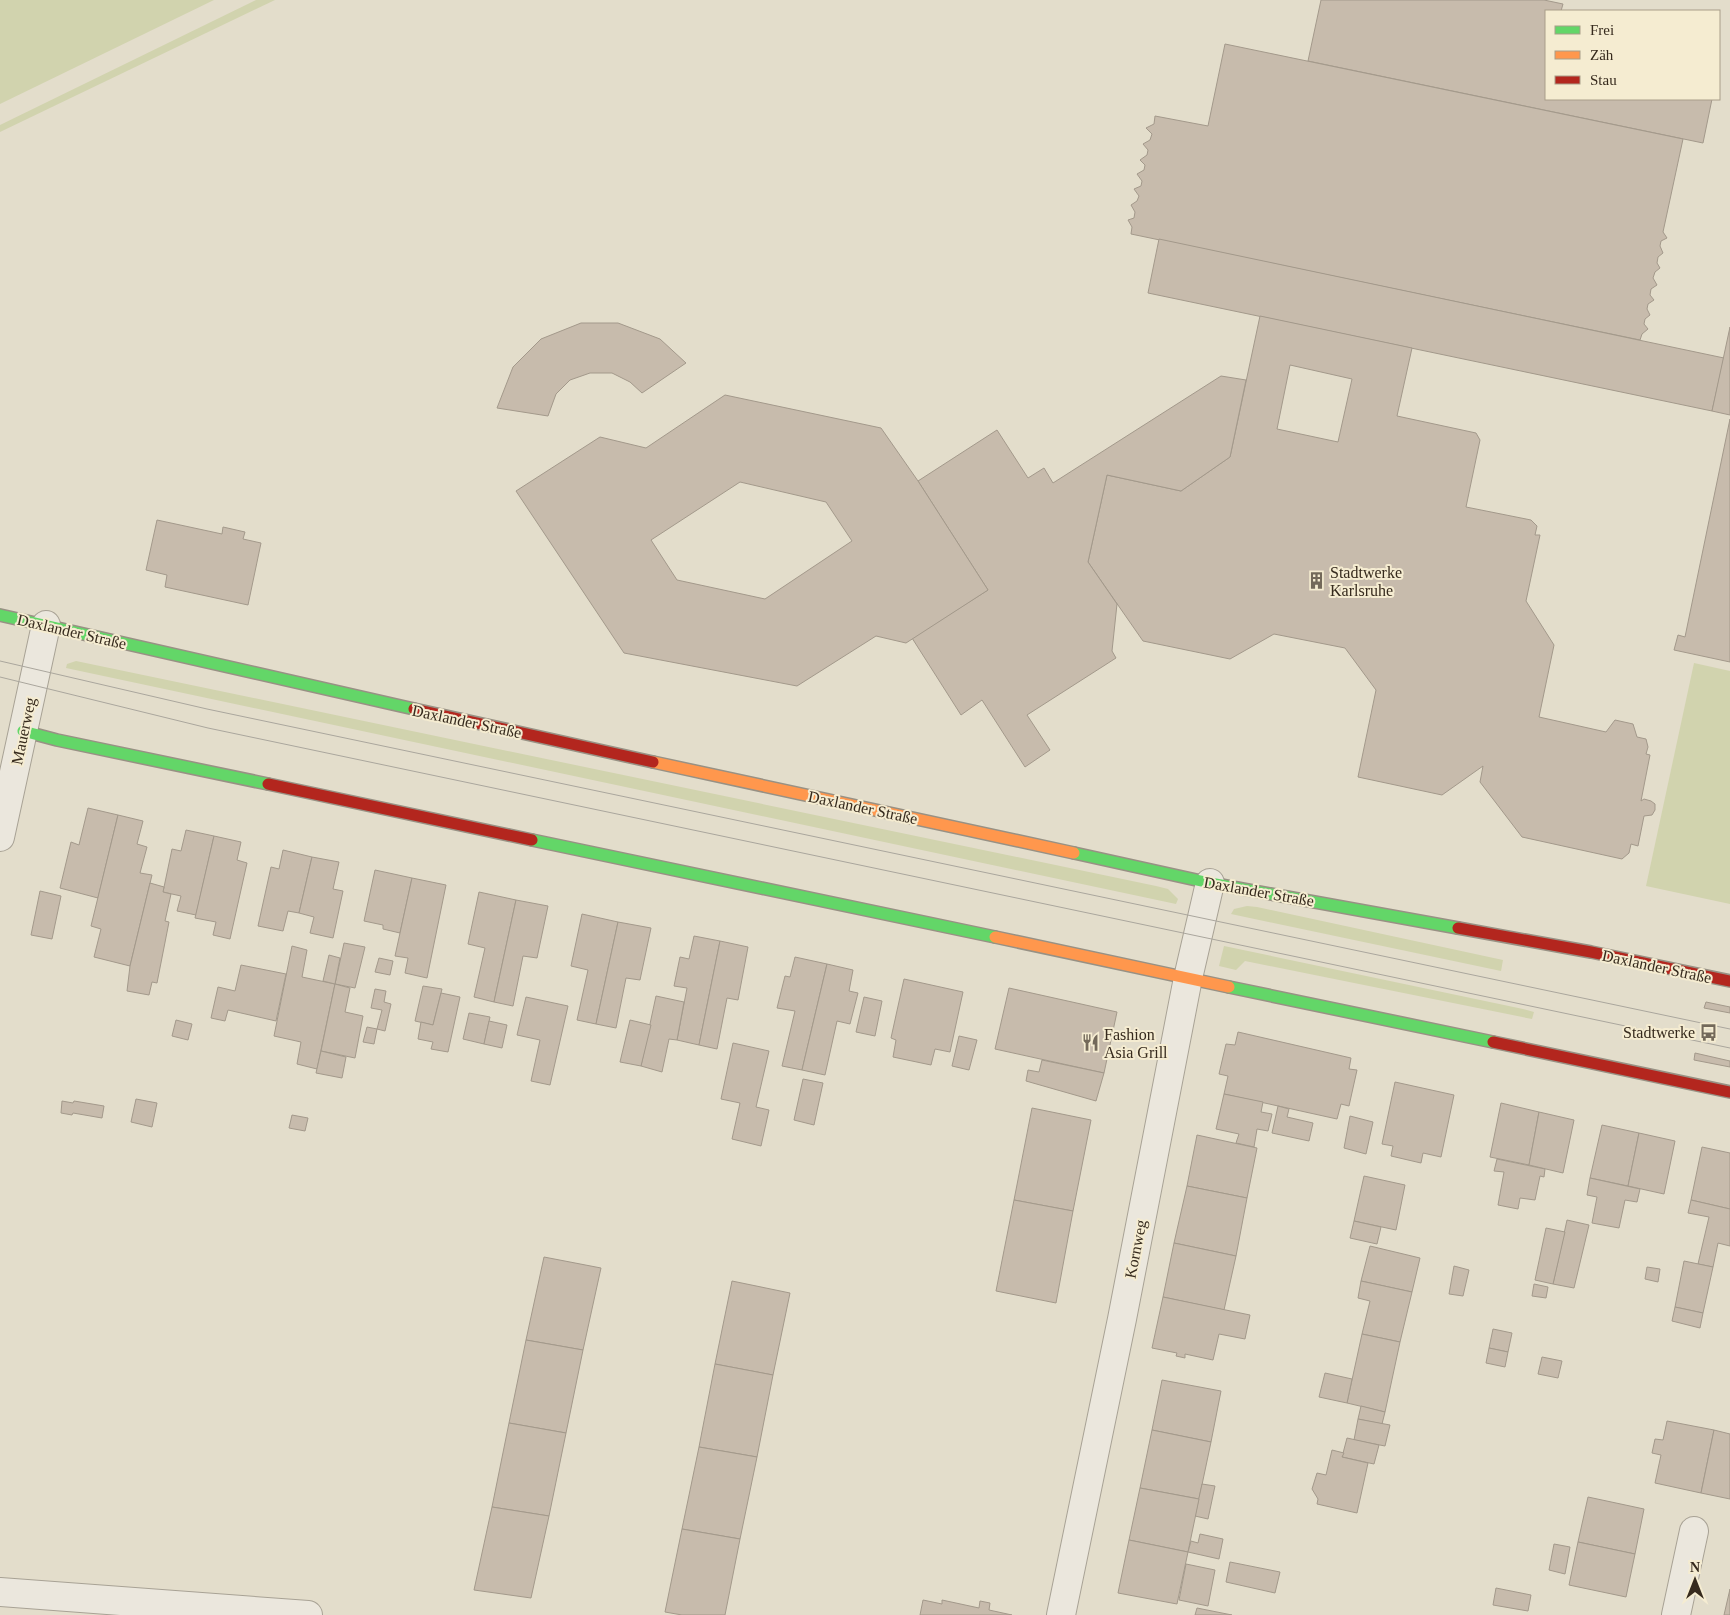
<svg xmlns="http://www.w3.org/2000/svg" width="1730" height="1615" font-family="'Times New Roman',serif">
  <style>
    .green { fill: #d1d3ae }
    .building { fill: #c7bbac; stroke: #a3998b; fill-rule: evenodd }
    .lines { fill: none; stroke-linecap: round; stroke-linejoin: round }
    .street-casing { stroke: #a8a295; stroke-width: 30 }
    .fast-casing { stroke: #989184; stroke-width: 14 }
    .slow-casing { stroke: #989184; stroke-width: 14 }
    .jam-casing { stroke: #989184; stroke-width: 14 }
    .street { stroke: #ebe7dd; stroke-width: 28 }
    .fast { stroke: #63d668; stroke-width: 11 }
    .slow { stroke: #ff974d; stroke-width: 11 }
    .jam { stroke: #b3261e; stroke-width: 11 }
    .tram { stroke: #aaa69d; stroke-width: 1 }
    .labels { text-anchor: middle; stroke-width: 4; stroke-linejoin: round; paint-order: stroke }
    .poi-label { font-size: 16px; fill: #362a1d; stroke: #f5ecd1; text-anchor: start }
    .street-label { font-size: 16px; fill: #362a1d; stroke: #f5ecd1 }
  </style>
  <rect width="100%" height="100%" fill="#e3ddcb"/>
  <g class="green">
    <path d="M 0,0 L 214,0 L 0,104 Z"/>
    <path d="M 256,0 L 275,0 L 0,132 L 0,125 Z"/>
    <path d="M 76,661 L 1156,886 L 1168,889 L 1178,899 L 1176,904 L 66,668 L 67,664 Z"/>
    <path d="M 1694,663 L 1730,671 L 1730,904 L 1646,886 Z"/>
    <path d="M 1247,906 L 1257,907 L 1503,960 L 1501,971 L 1231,914 L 1234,909 Z"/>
    <path d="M 1224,946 L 1523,1009 L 1534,1012 L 1532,1019 L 1245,961 L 1236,970 L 1219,966 Z"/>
  </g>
  <g class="building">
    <path d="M 1321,0 L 1544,0 L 1563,4 L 1561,11 L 1546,11 L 1546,99 L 1712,99 L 1703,143 L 1308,61 Z"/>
    <path d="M 1225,44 L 1683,139 L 1663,232 L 1667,238 L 1661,241 L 1660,246 L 1663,253 L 1658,257 L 1657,263 L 1660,268 L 1655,272 L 1653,278 L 1657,285 L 1651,289 L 1650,295 L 1654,300 L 1648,304 L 1647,309 L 1650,315 L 1645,319 L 1644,324 L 1648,329 L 1642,334 L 1640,340 L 1131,234 L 1132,227 L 1128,220 L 1134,218 L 1135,212 L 1131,205 L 1137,201 L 1139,196 L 1134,189 L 1141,186 L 1142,181 L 1137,174 L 1144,170 L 1145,165 L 1140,160 L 1147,155 L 1148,150 L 1143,144 L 1150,140 L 1152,134 L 1146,128 L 1154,124 L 1155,116 L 1208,126 Z"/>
    <path d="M 1159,239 L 1724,358 L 1712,411 L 1148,293 Z"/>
    <path d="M 1260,316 L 1412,348 L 1397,416 L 1476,433 L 1480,440 L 1466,507 L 1531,520 L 1537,526 L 1535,535 L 1540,535 L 1526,601 L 1554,645 L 1539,717 L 1606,732 L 1615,720 L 1633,724 L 1637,737 L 1646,739 L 1648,747 L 1646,754 L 1650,755 L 1641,801 L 1644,799 L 1651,801 L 1655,804 L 1655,810 L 1652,815 L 1644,816 L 1638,846 L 1631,844 L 1629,853 L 1622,859 L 1522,837 L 1480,782 L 1483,766 L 1442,795 L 1358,777 L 1376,690 L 1345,648 L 1274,634 L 1230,659 L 1143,641 L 1088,562 L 1107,475 L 1181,491 L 1230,457 ZM 1290,365 L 1352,379 L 1338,442 L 1277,429 Z"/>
    <path d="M 581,323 L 618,323 L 660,339 L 686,363 L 642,393 L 630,382 L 612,373 L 590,373 L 570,380 L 556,394 L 548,416 L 497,408 L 513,367 L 541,339 Z"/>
    <path d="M 1730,327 L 1730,415 L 1712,411 Z"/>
    <path d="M 1221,376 L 1246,380 L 1230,457 L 1181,491 L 1107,475 L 1088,562 L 1117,604 L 1112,651 L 1116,658 L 1027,715 L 1050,750 L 1025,767 L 982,700 L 961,715 L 912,638 L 988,590 L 918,481 L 997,430 L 1028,478 L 1044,468 L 1053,483 Z"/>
    <path d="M 725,395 L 881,428 L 918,481 L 988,590 L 906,643 L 876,636 L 797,686 L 624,653 L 516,491 L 600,437 L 646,448 ZM 740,482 L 826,502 L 852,541 L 765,599 L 677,580 L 651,540 Z"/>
    <path d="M 1730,419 L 1730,662 L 1674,650 L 1678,635 L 1685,637 Z"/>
    <path d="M 157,520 L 222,534 L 223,527 L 245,532 L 243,539 L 261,543 L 248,605 L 165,587 L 167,575 L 146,570 Z"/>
    <path d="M 88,808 L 118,815 L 98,898 L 60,888 L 71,842 L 79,845 Z"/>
    <path d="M 118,815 L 143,821 L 137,844 L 147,847 L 140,873 L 152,875 L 130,966 L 94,957 L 101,929 L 91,926 Z"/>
    <path d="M 186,830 L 214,836 L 196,915 L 177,911 L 181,896 L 163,892 L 172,849 L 181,851 Z"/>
    <path d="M 214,836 L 241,842 L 237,860 L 247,863 L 230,939 L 213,935 L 216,922 L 195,918 Z"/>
    <path d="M 283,850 L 312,857 L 299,913 L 288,911 L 283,931 L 258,926 L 271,867 L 279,869 Z"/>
    <path d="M 312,857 L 339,862 L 333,889 L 343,891 L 333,938 L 310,933 L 314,917 L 299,913 Z"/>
    <path d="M 375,870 L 412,878 L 400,933 L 383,929 L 383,925 L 364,921 Z"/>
    <path d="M 412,878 L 446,885 L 427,978 L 405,973 L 408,958 L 395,956 Z"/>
    <path d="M 150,883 L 164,887 L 163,892 L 171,894 L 165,921 L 169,922 L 157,983 L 152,982 L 149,995 L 127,991 L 130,966 Z"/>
    <path d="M 40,891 L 61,896 L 52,939 L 31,935 Z"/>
    <path d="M 479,892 L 516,900 L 494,1002 L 474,997 L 485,948 L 468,944 Z"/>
    <path d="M 516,900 L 548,906 L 537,958 L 523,956 L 513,1006 L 494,1002 Z"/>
    <path d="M 582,914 L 618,922 L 596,1024 L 577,1020 L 588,970 L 571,966 Z"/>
    <path d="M 618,922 L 651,928 L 640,980 L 626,978 L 616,1028 L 596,1024 Z"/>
    <path d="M 694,936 L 720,941 L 699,1045 L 677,1040 L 687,988 L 674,986 L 680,957 L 689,959 Z"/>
    <path d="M 720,941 L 748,947 L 738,1000 L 727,998 L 717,1049 L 699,1045 Z"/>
    <path d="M 344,943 L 365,947 L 355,988 L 335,984 Z"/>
    <path d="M 292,946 L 307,950 L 302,977 L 335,984 L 317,1069 L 297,1064 L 301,1042 L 274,1036 Z"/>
    <path d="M 329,955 L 340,958 L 335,984 L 323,981 Z"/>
    <path d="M 795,957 L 827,964 L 802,1070 L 782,1066 L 795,1011 L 777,1008 L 785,976 L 790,977 Z"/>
    <path d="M 379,958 L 393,961 L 390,975 L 375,972 Z"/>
    <path d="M 827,964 L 853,970 L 849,991 L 858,993 L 850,1024 L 837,1021 L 825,1075 L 802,1070 Z"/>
    <path d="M 241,965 L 286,974 L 276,1021 L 228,1010 L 225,1021 L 211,1018 L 218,987 L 235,991 Z"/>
    <path d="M 904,979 L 963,992 L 950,1052 L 935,1049 L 931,1065 L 893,1057 L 896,1040 L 891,1038 Z"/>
    <path d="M 335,984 L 350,988 L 345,1012 L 363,1016 L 355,1058 L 321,1051 Z"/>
    <path d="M 423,986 L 442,989 L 433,1025 L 415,1021 Z"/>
    <path d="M 1009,988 L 1117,1012 L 1104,1073 L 995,1049 Z"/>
    <path d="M 375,989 L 386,991 L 384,1002 L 391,1004 L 385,1031 L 377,1029 L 382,1010 L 371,1008 Z"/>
    <path d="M 441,993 L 460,997 L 448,1052 L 431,1049 L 433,1042 L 418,1039 L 421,1022 L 433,1025 Z"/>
    <path d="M 656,996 L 684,1002 L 677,1040 L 669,1039 L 662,1072 L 641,1066 Z"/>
    <path d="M 526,997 L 568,1006 L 550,1085 L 531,1081 L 540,1040 L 517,1035 Z"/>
    <path d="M 864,997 L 882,1001 L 875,1036 L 856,1032 Z"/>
    <path d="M 1706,1002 L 1730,1007 L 1730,1013 L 1704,1008 Z"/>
    <path d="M 469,1013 L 490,1017 L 484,1044 L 463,1039 Z"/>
    <path d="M 176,1020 L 192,1024 L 188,1040 L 172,1036 Z"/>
    <path d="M 630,1020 L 651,1025 L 641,1066 L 620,1062 Z"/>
    <path d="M 489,1021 L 507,1025 L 502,1048 L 484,1044 Z"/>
    <path d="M 367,1027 L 377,1029 L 374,1044 L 363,1042 Z"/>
    <path d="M 1238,1032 L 1351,1058 L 1349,1069 L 1357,1070 L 1349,1106 L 1341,1104 L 1337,1119 L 1224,1094 L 1228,1076 L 1219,1074 L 1226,1044 L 1235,1045 Z"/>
    <path d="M 959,1036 L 977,1040 L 969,1070 L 952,1066 Z"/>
    <path d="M 733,1043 L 769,1051 L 756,1107 L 769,1110 L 761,1146 L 732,1139 L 740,1103 L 721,1099 Z"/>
    <path d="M 321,1051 L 346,1057 L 342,1078 L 316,1073 Z"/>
    <path d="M 1695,1053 L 1730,1061 L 1730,1067 L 1694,1060 Z"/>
    <path d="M 1042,1060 L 1104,1073 L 1096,1101 L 1026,1081 L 1028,1070 L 1039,1072 Z"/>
    <path d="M 803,1079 L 823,1083 L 814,1125 L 794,1120 Z"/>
    <path d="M 1395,1082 L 1454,1095 L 1441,1157 L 1423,1153 L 1421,1163 L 1391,1156 L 1393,1146 L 1382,1144 Z"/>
    <path d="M 1224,1094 L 1263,1102 L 1261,1112 L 1272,1114 L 1268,1131 L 1257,1129 L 1254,1147 L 1236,1143 L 1239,1134 L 1216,1129 Z"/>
    <path d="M 136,1099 L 157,1103 L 152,1127 L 131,1122 Z"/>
    <path d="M 62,1101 L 73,1103 L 74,1101 L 104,1106 L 102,1118 L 73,1113 L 72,1115 L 61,1113 Z"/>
    <path d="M 1501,1103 L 1539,1112 L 1529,1165 L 1490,1157 Z"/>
    <path d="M 1278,1106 L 1289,1109 L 1287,1117 L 1313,1123 L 1309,1141 L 1272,1133 Z"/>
    <path d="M 1032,1108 L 1091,1120 L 1073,1211 L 1014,1200 Z"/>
    <path d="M 1539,1112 L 1574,1120 L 1563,1173 L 1529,1165 Z"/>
    <path d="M 292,1115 L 308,1118 L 305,1131 L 289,1128 Z"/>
    <path d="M 1350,1116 L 1373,1122 L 1366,1154 L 1344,1148 Z"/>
    <path d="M 1602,1125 L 1639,1133 L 1628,1186 L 1590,1178 Z"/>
    <path d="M 1639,1133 L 1675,1141 L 1664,1194 L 1628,1186 Z"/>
    <path d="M 1197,1135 L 1257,1148 L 1247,1198 L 1187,1186 Z"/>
    <path d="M 1702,1147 L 1730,1153 L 1730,1209 L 1691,1200 Z"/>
    <path d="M 1497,1159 L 1545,1169 L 1544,1177 L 1540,1176 L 1535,1200 L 1520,1198 L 1518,1209 L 1498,1205 L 1504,1172 L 1494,1171 Z"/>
    <path d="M 1364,1176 L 1405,1185 L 1396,1230 L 1354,1221 Z"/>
    <path d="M 1590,1178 L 1640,1189 L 1637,1202 L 1625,1200 L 1619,1228 L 1592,1223 L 1597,1197 L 1587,1195 Z"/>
    <path d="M 1187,1186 L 1247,1198 L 1236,1256 L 1174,1243 Z"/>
    <path d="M 1014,1200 L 1073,1211 L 1056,1303 L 996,1291 Z"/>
    <path d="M 1691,1200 L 1730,1209 L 1730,1246 L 1718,1243 L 1713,1267 L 1698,1264 L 1709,1217 L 1688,1213 Z"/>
    <path d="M 1567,1220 L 1589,1225 L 1574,1288 L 1553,1284 Z"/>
    <path d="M 1354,1221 L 1381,1227 L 1377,1244 L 1350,1238 Z"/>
    <path d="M 1546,1228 L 1565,1232 L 1553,1284 L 1535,1280 Z"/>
    <path d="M 1174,1243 L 1236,1256 L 1224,1310 L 1163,1297 Z"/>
    <path d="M 1370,1246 L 1420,1258 L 1412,1292 L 1361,1281 Z"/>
    <path d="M 544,1257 L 601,1268 L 583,1350 L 526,1340 Z"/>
    <path d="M 1684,1261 L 1713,1267 L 1703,1313 L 1675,1307 Z"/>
    <path d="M 1454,1266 L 1469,1270 L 1463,1296 L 1449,1294 Z"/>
    <path d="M 1647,1267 L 1660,1269 L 1658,1282 L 1645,1279 Z"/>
    <path d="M 732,1281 L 790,1293 L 773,1375 L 715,1364 Z"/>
    <path d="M 1361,1281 L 1412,1292 L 1400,1342 L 1362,1334 L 1370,1301 L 1358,1298 Z"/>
    <path d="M 1534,1284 L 1548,1287 L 1546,1298 L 1532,1296 Z"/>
    <path d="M 1163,1297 L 1250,1315 L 1245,1339 L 1219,1334 L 1213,1360 L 1185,1354 L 1185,1358 L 1176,1356 L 1177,1353 L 1152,1348 Z"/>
    <path d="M 1675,1307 L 1703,1313 L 1700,1328 L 1672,1321 Z"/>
    <path d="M 1493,1329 L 1512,1333 L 1508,1352 L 1489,1348 Z"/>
    <path d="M 1362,1334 L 1400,1342 L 1385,1412 L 1347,1403 Z"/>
    <path d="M 526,1340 L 583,1350 L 566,1433 L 509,1423 Z"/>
    <path d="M 1489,1348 L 1508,1352 L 1505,1367 L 1486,1363 Z"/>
    <path d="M 1542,1357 L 1562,1361 L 1558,1378 L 1538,1374 Z"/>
    <path d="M 715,1364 L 773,1375 L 757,1457 L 699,1447 Z"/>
    <path d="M 1325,1373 L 1352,1379 L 1347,1403 L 1319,1397 Z"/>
    <path d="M 1162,1380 L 1221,1391 L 1211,1442 L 1152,1430 Z"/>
    <path d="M 1361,1406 L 1385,1412 L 1382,1424 L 1358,1419 Z"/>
    <path d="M 1358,1419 L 1390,1425 L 1385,1446 L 1354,1440 Z"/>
    <path d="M 1667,1421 L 1714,1430 L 1701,1493 L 1655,1483 L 1661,1455 L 1652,1453 L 1655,1439 L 1663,1440 Z"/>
    <path d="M 509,1423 L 566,1433 L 549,1516 L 492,1507 Z"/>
    <path d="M 1152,1430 L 1211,1442 L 1199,1499 L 1140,1488 Z"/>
    <path d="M 1714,1430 L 1730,1434 L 1730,1499 L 1701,1493 Z"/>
    <path d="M 1347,1438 L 1379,1445 L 1374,1464 L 1342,1457 Z"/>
    <path d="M 699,1447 L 757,1457 L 740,1539 L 682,1529 Z"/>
    <path d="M 1332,1450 L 1344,1453 L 1342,1457 L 1368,1463 L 1357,1513 L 1317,1504 L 1318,1499 L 1312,1489 L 1317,1473 L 1326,1475 Z"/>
    <path d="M 1202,1484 L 1215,1486 L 1208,1519 L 1195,1516 Z"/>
    <path d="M 1140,1488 L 1199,1499 L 1188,1552 L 1129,1540 Z"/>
    <path d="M 1588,1497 L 1644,1509 L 1635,1554 L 1578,1542 Z"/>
    <path d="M 492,1507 L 549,1516 L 531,1598 L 474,1590 Z"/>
    <path d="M 682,1529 L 740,1539 L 725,1615 L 682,1615 L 665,1612 Z"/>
    <path d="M 1200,1534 L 1223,1539 L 1219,1559 L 1188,1552 L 1191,1541 L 1198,1543 Z"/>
    <path d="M 1129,1540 L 1188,1552 L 1177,1604 L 1118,1593 Z"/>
    <path d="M 1578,1542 L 1635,1554 L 1626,1597 L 1569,1585 Z"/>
    <path d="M 1554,1544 L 1570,1547 L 1565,1574 L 1549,1570 Z"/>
    <path d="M 1230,1562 L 1280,1572 L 1275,1593 L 1226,1582 Z"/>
    <path d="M 1186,1564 L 1215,1570 L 1208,1606 L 1179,1600 Z"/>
    <path d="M 1496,1588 L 1531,1595 L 1528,1611 L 1493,1605 Z"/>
    <path d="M 1730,1589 L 1730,1615 L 1724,1615 Z"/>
    <path d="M 923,1600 L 942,1604 L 942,1600 L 979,1608 L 980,1601 L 990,1603 L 989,1610 L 1012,1615 L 920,1615 Z"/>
    <path d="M 1197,1608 L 1232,1615 L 1195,1615 Z"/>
  </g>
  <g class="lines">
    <defs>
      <g id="street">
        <path d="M 0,837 L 46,625"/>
        <path d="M 0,1592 L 308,1615"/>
        <path d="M 1061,1615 L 1122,1319 L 1188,978 L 1210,883"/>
        <path d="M 1676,1615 L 1694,1531"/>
      </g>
      <g id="fast">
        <path d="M 0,615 L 414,709"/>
        <path d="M 23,731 L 57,740 L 268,784"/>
        <path d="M 532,840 L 995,937"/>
        <path d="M 1074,853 L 1210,883 L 1458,928"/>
        <path d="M 1229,987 L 1493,1042"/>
      </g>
      <g id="slow">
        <path d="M 653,762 L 1074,853"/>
        <path d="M 995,937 L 1229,987"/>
      </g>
      <g id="jam">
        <path d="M 414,709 L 653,762"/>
        <path d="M 268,784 L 532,840"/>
        <path d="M 1458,928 L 1591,952 L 1730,981"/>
        <path d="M 1493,1042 L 1730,1092"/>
      </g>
    </defs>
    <use href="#street" class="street-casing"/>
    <use href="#fast" class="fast-casing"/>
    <use href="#slow" class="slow-casing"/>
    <use href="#jam" class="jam-casing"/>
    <use href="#street" class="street"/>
    <use href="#fast" class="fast"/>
    <use href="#slow" class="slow"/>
    <use href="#jam" class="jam"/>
    <g class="tram">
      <path d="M 0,661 L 207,709 L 1730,1029"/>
      <path d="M 0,677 L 208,728 L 1730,1048"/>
    </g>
  </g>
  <defs>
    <symbol id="building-bare" viewBox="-9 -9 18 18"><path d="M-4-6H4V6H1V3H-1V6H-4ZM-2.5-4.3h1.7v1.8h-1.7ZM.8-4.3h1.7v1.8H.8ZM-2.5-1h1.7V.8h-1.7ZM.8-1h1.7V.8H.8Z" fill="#73695a" stroke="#f5ecd1" stroke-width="2.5" paint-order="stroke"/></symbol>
    <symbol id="bus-bare" viewBox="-9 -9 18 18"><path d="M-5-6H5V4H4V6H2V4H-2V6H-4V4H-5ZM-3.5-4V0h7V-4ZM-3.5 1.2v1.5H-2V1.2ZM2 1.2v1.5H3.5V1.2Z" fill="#73695a" stroke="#f5ecd1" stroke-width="2.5" paint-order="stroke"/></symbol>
    <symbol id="restaurant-bare" viewBox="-9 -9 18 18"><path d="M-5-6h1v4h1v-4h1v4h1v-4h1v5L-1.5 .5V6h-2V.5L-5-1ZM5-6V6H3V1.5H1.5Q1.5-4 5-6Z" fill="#73695a" stroke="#f5ecd1" stroke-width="2.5" paint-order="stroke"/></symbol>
  </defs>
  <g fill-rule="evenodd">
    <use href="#building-bare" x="1304" y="568" width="25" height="25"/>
    <use href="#bus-bare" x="1696" y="1020" width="25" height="25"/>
    <use href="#restaurant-bare" x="1078" y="1030" width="25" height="25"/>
  </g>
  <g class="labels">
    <g class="poi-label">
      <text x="1330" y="578">Stadtwerke<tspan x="1330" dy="18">Karlsruhe</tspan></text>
      <text x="1695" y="1038" text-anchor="end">Stadtwerke</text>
      <text x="1104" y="1040">Fashion<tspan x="1104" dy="18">Asia Grill</tspan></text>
    </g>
    <g class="street-label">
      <text transform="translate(72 631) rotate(13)" y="6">Daxlander Straße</text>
      <text transform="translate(467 721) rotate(12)" y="6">Daxlander Straße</text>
      <text transform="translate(23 731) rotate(-78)" y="6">Mauerweg</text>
      <text transform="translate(863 807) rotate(12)" y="6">Daxlander Straße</text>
      <text transform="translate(1259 891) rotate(10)" y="6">Daxlander Straße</text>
      <text transform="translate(1657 966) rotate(12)" y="6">Daxlander Straße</text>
      <text transform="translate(1135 1249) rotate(-79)" y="6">Kornweg</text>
    </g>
  </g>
  <rect x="1545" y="10" width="175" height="90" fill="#f5ecd1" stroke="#a99e89"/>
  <rect x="1555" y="26" width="25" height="8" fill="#63d668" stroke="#a99e89"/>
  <text x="1590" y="35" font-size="15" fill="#362a1d">Frei</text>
  <rect x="1555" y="51" width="25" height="8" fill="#ff974d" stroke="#a99e89"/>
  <text x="1590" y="60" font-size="15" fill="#362a1d">Zäh</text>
  <rect x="1555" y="76" width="25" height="8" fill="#b3261e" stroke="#a99e89"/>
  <text x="1590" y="85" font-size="15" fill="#362a1d">Stau</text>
  <g transform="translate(1695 1580)" stroke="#f5ecd1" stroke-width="4" paint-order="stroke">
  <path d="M0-4L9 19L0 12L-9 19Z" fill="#362a1d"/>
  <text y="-8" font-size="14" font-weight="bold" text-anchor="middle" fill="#362a1d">N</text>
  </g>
</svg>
